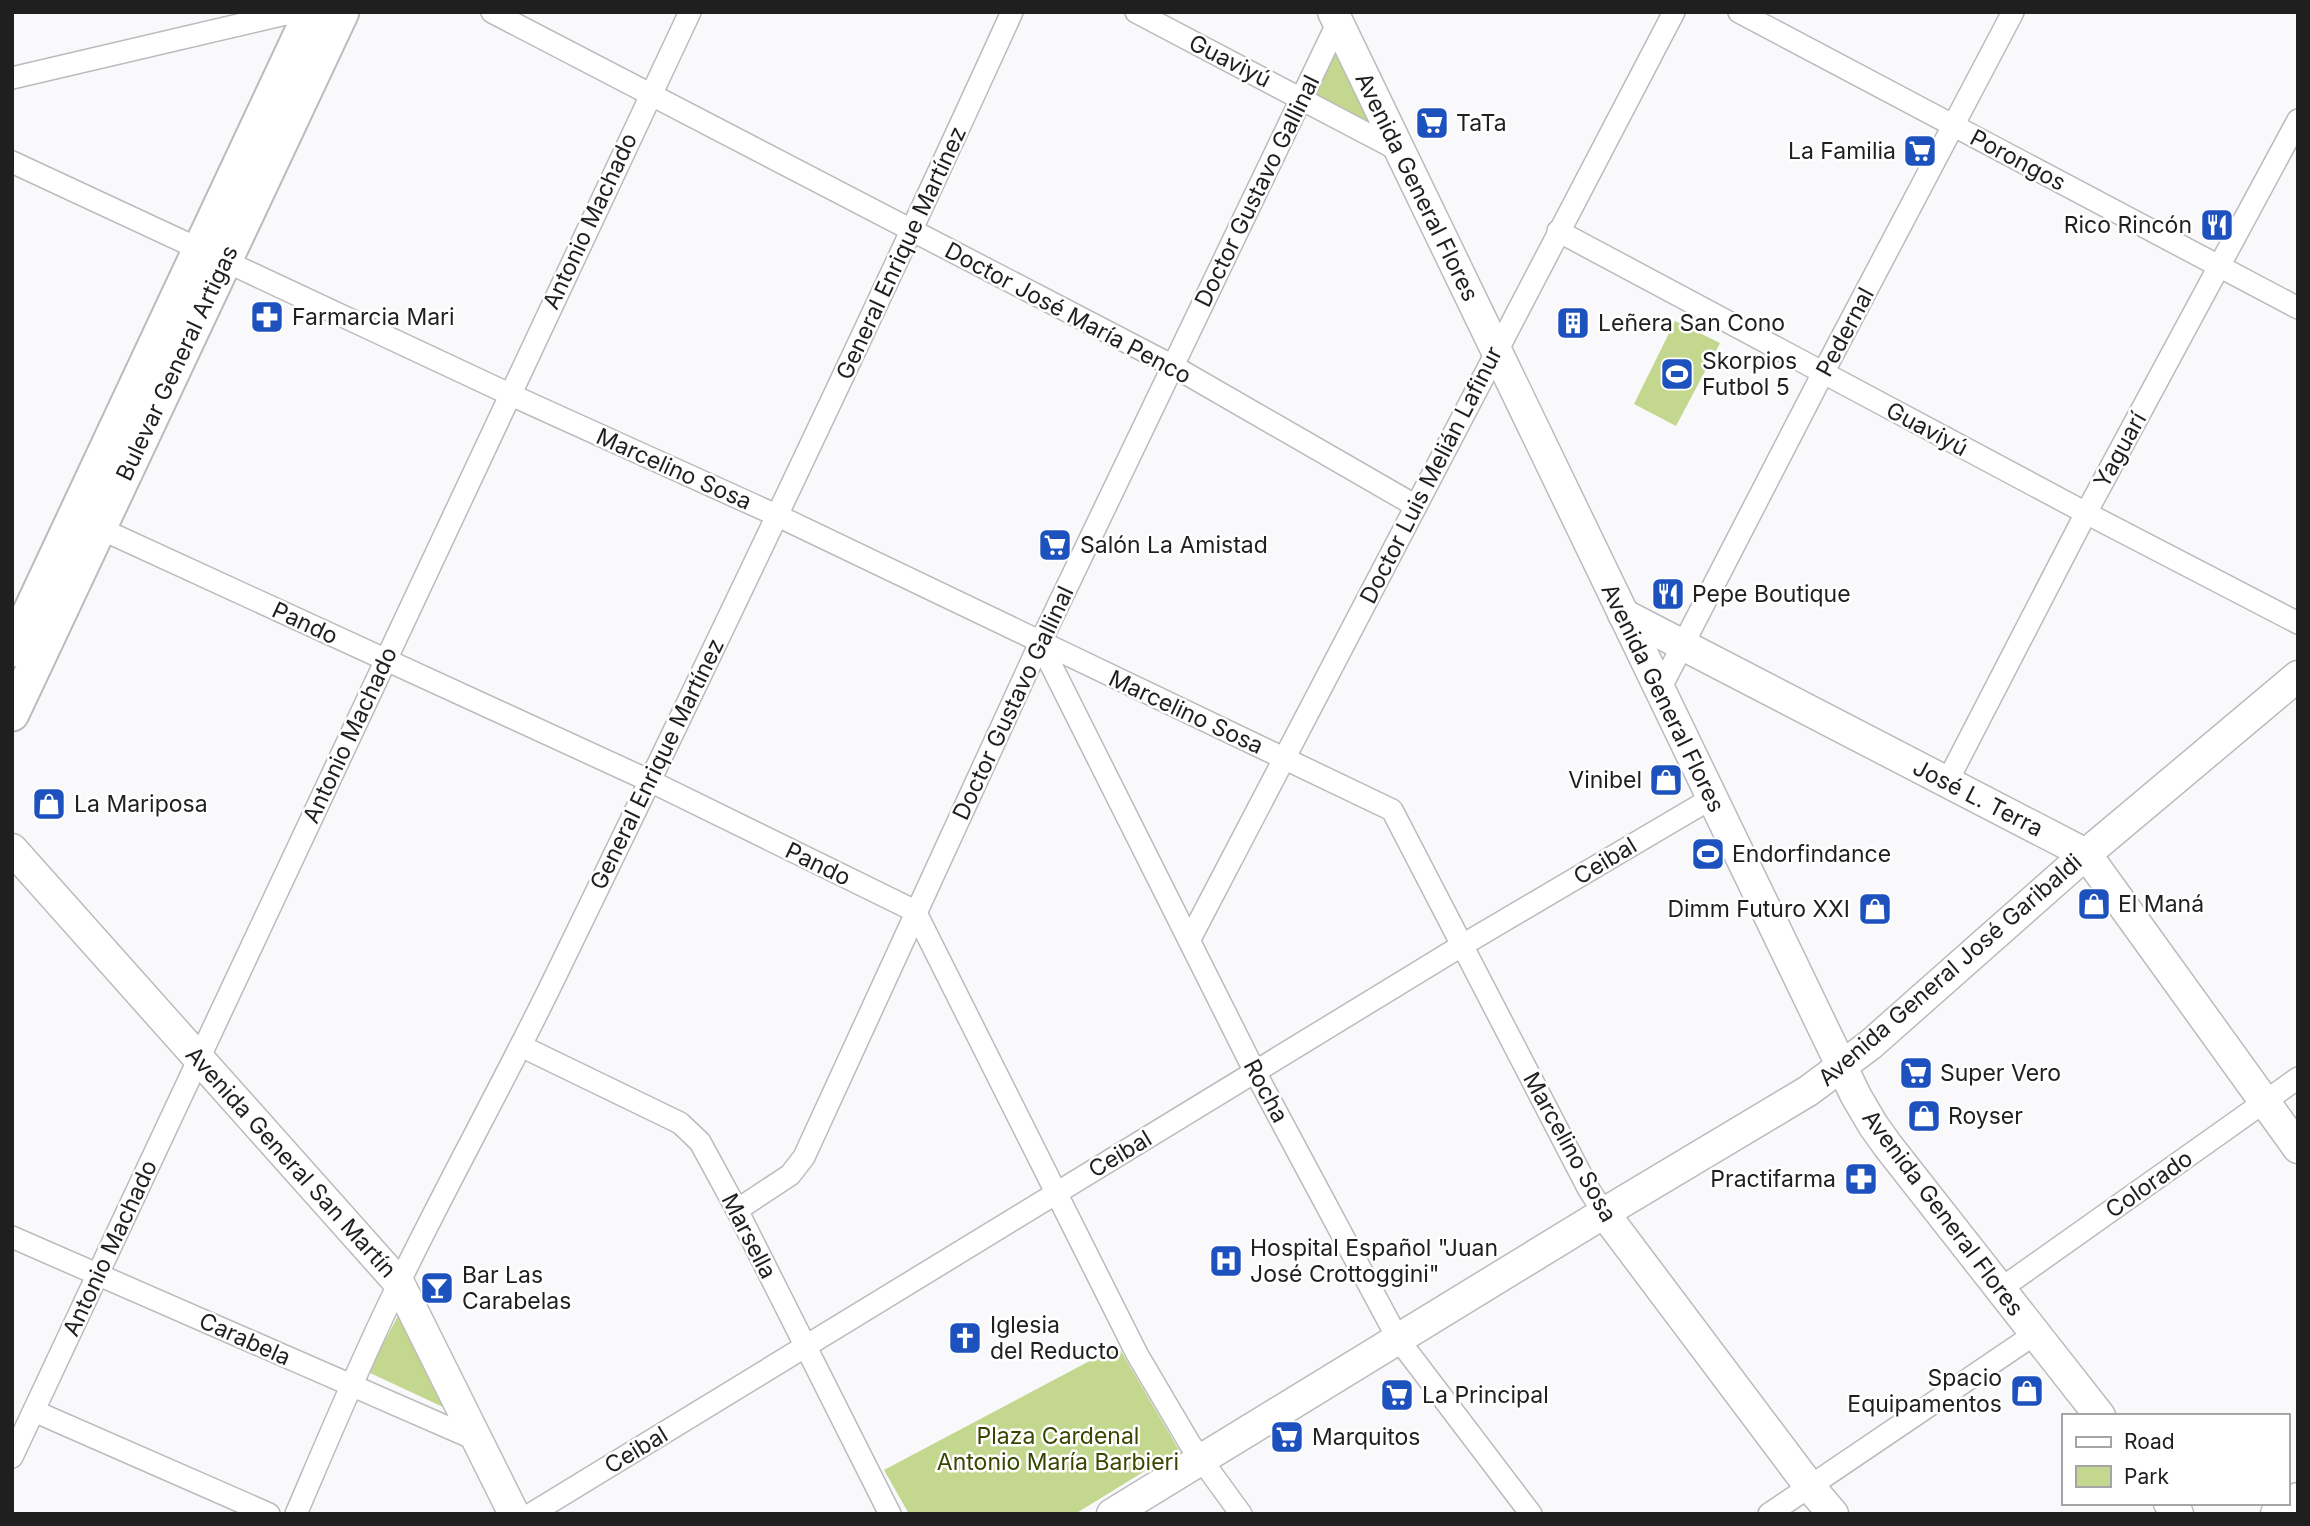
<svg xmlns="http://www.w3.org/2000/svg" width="2310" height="1526" font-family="Inter,sans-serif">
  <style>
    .green { fill: #c3d78e }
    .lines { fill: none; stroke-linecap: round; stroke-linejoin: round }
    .street-casing { stroke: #bbbbbd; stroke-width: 24 }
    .secondary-casing { stroke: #bbbbbd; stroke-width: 33 }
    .primary-casing { stroke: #bbbbbd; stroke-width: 37 }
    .street { stroke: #fff; stroke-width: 21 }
    .secondary { stroke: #fff; stroke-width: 30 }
    .primary { stroke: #fff; stroke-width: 33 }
    .labels { text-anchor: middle; stroke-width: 5; stroke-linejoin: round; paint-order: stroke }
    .street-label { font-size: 23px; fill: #1f1f1f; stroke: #fff }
    .poi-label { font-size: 23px; fill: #1f1f1f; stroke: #fff; text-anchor: start }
    .park-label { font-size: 23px; fill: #394600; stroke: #fff }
  </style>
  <rect width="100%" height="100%" fill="#f9f9fb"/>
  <g class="green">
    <path d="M 1335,53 L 1372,128 L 1312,94 Z"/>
    <path d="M 1675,321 L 1720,343 L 1676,426 L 1634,404 Z"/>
    <path d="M 398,1316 L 445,1408 L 368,1372 Z"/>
    <path d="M 1118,1346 L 1179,1450 L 1075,1514 L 909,1514 L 884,1470 Z"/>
  </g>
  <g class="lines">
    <defs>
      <g id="street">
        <path d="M 492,12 L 1173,366 L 1416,506"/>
        <path d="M 1136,12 L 1398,150"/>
        <path d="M 1739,12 L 2298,308"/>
        <path d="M 12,78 L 294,12"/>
        <path d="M 12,162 L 199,249"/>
        <path d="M 1558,231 L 2086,513 L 2298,623"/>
        <path d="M 225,261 L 509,394 L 776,515 L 1392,810 L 1588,1188 L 1604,1213"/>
        <path d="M 99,528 L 650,781 L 915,911 L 1137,1354 L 1190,1444 L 1241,1514"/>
        <path d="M 1040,643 L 1255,1072 L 1398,1339 L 1531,1514"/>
        <path d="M 1659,691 L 1823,373 L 2013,12"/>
        <path d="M 1947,782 L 2086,513 L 2298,120"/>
        <path d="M 1190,939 L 1674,12"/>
        <path d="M 521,1046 L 680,1123 L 700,1142 L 737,1210 L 890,1514"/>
        <path d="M 737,1210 L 790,1175 L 804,1157 L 1040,643 L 1338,22"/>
        <path d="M 12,1237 L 479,1441"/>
        <path d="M 1999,1290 L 2298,1078"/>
        <path d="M 34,1411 L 269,1514"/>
        <path d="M 12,1457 L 690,12"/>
        <path d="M 296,1514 C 329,1437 361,1360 398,1285 C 448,1182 504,1082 554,979 C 710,658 864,337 1012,12"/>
        <path d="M 531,1514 L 1461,946 L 1712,798"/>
        <path d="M 1769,1514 L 2035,1334"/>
      </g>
      <g id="secondary">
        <path d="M 1333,12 L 1856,1096 L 1873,1125 L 1888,1146 L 2100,1416"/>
        <path d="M 1623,614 L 2086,854 L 2298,1148"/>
        <path d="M 12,849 L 399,1283 L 514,1514"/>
        <path d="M 1604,1213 L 1810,1487 L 1833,1514"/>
        <path d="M 2169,1503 L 2178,1514"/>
        <path d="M 1112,1514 L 1604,1213 L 1808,1091 L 1870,1045 L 2086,854 L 2298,676"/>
        <path d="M 2276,1514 L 2298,1498"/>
      </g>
      <g id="primary">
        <path d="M 12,650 L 311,12"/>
        <path d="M 12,714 L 342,12"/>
      </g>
    </defs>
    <use href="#street" class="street-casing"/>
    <use href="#secondary" class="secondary-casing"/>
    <use href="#primary" class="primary-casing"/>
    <use href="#street" class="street"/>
    <use href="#secondary" class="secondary"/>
    <use href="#primary" class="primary"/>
  </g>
  <defs>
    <symbol id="supermarket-square" viewBox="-11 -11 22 22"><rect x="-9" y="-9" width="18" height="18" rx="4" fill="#1d52be" stroke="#fff"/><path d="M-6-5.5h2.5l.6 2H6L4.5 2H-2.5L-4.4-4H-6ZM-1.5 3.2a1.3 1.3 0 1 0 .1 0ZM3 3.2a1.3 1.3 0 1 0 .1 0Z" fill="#fff"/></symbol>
    <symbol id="restaurant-square" viewBox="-11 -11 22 22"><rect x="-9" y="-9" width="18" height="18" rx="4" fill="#1d52be" stroke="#fff"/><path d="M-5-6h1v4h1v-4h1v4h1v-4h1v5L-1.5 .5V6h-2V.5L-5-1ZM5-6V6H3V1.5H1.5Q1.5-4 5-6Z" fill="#fff"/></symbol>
    <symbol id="pharmacy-square" viewBox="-11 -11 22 22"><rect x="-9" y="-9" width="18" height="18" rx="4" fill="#1d52be" stroke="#fff"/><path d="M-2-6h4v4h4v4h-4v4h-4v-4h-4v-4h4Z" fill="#fff"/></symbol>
    <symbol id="building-square" viewBox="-11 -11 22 22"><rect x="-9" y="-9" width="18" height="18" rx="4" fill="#1d52be" stroke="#fff"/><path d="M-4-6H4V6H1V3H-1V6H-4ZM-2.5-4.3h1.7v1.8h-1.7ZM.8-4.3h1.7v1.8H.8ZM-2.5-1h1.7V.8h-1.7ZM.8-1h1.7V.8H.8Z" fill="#fff"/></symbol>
    <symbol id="stadium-square" viewBox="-11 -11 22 22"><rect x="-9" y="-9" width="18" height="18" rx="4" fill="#1d52be" stroke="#fff"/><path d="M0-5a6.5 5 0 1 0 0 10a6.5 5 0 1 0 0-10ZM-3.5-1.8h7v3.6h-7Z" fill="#fff"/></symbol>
    <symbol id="shop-square" viewBox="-11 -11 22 22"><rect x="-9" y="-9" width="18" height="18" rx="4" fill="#1d52be" stroke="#fff"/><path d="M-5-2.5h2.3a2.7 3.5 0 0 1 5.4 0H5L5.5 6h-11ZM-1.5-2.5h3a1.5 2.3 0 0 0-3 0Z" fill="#fff"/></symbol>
    <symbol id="hospital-square" viewBox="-11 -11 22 22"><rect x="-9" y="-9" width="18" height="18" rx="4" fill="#1d52be" stroke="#fff"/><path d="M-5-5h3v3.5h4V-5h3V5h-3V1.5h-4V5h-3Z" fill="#fff"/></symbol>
    <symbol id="bar-square" viewBox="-11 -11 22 22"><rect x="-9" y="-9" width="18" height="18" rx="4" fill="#1d52be" stroke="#fff"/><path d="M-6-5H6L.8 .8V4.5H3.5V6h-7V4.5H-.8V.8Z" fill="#fff"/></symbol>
    <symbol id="church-square" viewBox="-11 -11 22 22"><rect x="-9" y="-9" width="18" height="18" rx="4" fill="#1d52be" stroke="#fff"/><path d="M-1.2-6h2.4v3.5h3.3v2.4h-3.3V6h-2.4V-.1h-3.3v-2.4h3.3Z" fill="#fff"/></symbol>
  </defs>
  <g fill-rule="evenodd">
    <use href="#supermarket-square" x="1413" y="104" width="38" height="38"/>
    <use href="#supermarket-square" x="1901" y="132" width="38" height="38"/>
    <use href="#restaurant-square" x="2198" y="206" width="38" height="38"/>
    <use href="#pharmacy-square" x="248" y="298" width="38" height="38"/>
    <use href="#building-square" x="1554" y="304" width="38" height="38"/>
    <use href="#stadium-square" x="1658" y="355" width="38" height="38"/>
    <use href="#supermarket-square" x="1036" y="526" width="38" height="38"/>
    <use href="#restaurant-square" x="1649" y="575" width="38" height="38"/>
    <use href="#shop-square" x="1647" y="761" width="38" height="38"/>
    <use href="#shop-square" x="30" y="785" width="38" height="38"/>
    <use href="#stadium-square" x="1689" y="835" width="38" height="38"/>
    <use href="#shop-square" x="2075" y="885" width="38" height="38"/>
    <use href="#shop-square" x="1856" y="890" width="38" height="38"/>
    <use href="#supermarket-square" x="1897" y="1054" width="38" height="38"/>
    <use href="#shop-square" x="1905" y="1097" width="38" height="38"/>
    <use href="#pharmacy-square" x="1842" y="1160" width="38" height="38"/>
    <use href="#hospital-square" x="1207" y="1242" width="38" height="38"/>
    <use href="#bar-square" x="418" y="1269" width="38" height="38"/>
    <use href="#church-square" x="946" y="1319" width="38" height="38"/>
    <use href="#shop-square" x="2008" y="1372" width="38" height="38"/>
    <use href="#supermarket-square" x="1378" y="1376" width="38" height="38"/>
    <use href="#supermarket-square" x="1268" y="1418" width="38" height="38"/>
  </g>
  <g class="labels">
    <g class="street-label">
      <text transform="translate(1230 61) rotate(27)" y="8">Guaviyú</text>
      <text transform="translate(2018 160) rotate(28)" y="8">Porongos</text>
      <text transform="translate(1417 187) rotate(64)" y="8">Avenida General Flores</text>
      <text transform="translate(1257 191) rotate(-64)" y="8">Doctor Gustavo Gallinal</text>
      <text transform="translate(590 221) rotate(-65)" y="8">Antonio Machado</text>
      <text transform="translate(901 253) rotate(-65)" y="8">General Enrique Martínez</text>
      <text transform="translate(1068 313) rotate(28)" y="8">Doctor José María Penco</text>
      <text transform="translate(1845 332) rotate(-62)" y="8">Pedernal</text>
      <text transform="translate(177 363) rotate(-65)" y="8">Bulevar General Artigas</text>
      <text transform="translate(1927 429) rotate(28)" y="8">Guaviyú</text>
      <text transform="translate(2120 450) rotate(-61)" y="8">Yaguarí</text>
      <text transform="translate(674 469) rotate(24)" y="8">Marcelino Sosa</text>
      <text transform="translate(1431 475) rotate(-63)" y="8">Doctor Luis Melián Lafinur</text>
      <text transform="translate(305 623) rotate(25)" y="8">Pando</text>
      <text transform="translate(1663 698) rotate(64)" y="8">Avenida General Flores</text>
      <text transform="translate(1013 703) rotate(-65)" y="8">Doctor Gustavo Gallinal</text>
      <text transform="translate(1186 712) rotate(25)" y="8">Marcelino Sosa</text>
      <text transform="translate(350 735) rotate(-65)" y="8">Antonio Machado</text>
      <text transform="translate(657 764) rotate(-64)" y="8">General Enrique Martínez</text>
      <text transform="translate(1978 798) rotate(27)" y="8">José L. Terra</text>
      <text transform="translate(1605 861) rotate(-31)" y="8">Ceibal</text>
      <text transform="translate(818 864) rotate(26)" y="8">Pando</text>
      <text transform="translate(1950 970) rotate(-41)" y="8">Avenida General José Garibaldi</text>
      <text transform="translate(1266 1091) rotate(62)" y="8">Rocha</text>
      <text transform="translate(1570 1147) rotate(61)" y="8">Marcelino Sosa</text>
      <text transform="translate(1120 1154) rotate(-31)" y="8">Ceibal</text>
      <text transform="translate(291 1162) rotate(48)" y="8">Avenida General San Martín</text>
      <text transform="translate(2149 1184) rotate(-35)" y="8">Colorado</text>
      <text transform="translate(1943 1213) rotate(53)" y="8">Avenida General Flores</text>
      <text transform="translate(749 1236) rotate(63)" y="8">Marsella</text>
      <text transform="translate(110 1248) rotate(-65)" y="8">Antonio Machado</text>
      <text transform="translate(245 1339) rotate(24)" y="8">Carabela</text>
      <text transform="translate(636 1450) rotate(-31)" y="8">Ceibal</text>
    </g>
    <g class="poi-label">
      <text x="1456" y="131">TaTa</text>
      <text x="1896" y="159" text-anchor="end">La Familia</text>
      <text x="2192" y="233" text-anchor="end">Rico Rincón</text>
      <text x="292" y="325">Farmarcia Mari</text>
      <text x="1598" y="331">Leñera San Cono</text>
      <text x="1702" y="369">Skorpios<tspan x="1702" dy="26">Futbol 5</tspan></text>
      <text x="1080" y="553">Salón La Amistad</text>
      <text x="1692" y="602">Pepe Boutique</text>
      <text x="1642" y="788" text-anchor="end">Vinibel</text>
      <text x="74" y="812">La Mariposa</text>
      <text x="1732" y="862">Endorfindance</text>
      <text x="2118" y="912">El Maná</text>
      <text x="1850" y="917" text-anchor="end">Dimm Futuro XXI</text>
      <text x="1940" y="1081">Super Vero</text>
      <text x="1948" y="1124">Royser</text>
      <text x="1836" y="1187" text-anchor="end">Practifarma</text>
      <text x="1250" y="1256">Hospital Español "Juan<tspan x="1250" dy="26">José Crottoggini"</tspan></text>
      <text x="462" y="1283">Bar Las<tspan x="462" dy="26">Carabelas</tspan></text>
      <text x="990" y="1333">Iglesia<tspan x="990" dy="26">del Reducto</tspan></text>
      <text x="2002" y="1386" text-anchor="end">Spacio<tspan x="2002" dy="26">Equipamentos</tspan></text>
      <text x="1422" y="1403">La Principal</text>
      <text x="1312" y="1445">Marquitos</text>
    </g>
    <g class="park-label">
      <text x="1058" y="1444">Plaza Cardenal<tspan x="1058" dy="26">Antonio María Barbieri</tspan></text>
    </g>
  </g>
  <rect width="2310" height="1526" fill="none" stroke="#1f1f1f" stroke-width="28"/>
  <rect x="2062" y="1414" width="228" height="91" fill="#ffffff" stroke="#a5a5a5" stroke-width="2"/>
  <rect x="2076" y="1437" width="35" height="10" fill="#ffffff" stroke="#a5a5a5" stroke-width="2"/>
  <text x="2124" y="1449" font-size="21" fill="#1f1f1f">Road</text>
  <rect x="2076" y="1466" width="35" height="21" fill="#c3d78e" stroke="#a5a5a5" stroke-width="2"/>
  <text x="2124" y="1484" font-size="21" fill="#1f1f1f">Park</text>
</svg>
